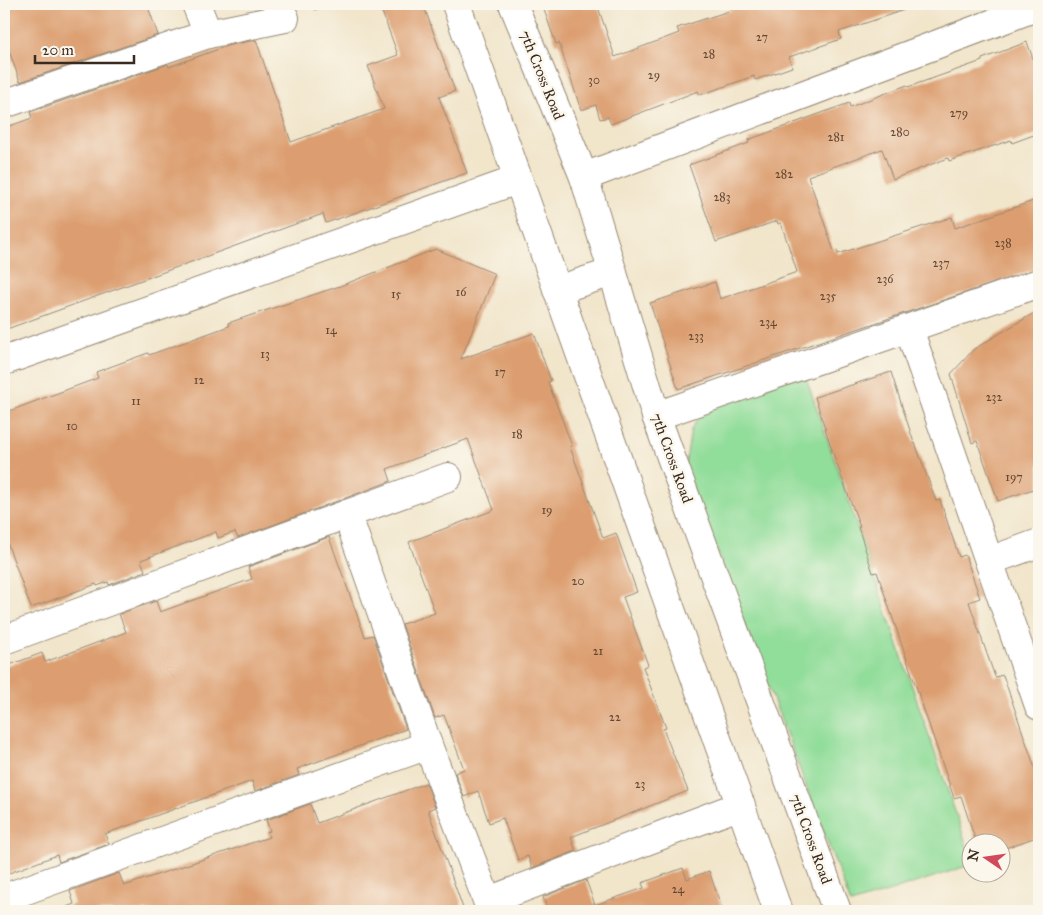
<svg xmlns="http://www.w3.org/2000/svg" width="1043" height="915" font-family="'IM FELL Great Primer',serif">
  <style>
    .green { fill: #91dd9a; stroke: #66845c }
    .building { fill: #dc9e70 }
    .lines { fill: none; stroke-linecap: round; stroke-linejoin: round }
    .minor-casing { stroke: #968874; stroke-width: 30 }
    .tertiary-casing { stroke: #968874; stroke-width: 30 }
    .path { stroke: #968874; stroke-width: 3; stroke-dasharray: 4 4; stroke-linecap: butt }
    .minor { stroke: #fff; stroke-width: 28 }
    .tertiary { stroke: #fff; stroke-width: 28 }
    .labels { text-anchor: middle; stroke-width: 5; stroke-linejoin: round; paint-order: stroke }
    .number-label { font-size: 12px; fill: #634732 }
    .street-label { font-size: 15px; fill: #3b2a1e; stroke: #fbf7ec }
  </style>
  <rect width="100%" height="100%" fill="#fbf7ec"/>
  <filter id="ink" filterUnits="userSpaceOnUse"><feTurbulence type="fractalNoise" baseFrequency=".02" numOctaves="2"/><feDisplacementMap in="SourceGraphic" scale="10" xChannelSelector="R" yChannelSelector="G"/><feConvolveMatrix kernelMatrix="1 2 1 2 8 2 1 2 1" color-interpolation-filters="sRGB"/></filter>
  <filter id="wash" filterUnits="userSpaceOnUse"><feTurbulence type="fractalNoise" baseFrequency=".0096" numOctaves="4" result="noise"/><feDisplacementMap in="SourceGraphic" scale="20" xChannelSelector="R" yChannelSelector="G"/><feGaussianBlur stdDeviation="1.12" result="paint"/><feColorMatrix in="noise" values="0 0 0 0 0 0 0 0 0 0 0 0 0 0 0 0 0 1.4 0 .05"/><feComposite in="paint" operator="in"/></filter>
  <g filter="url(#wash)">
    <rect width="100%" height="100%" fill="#f1e5ca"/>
    <path class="green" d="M 802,366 L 970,855 L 970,865 L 851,904 L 685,467 L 691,430 L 709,398 Z"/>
    <g id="blocks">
      <g class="building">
        <path d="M 22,4 L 147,4 L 158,35 L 20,82 L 4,36 L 4,10 Z"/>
        <path d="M 379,4 L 423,4 L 455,91 L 439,97 L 467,173 L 326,223 L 323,214 L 4,330 L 4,128 L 32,118 L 30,112 L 168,64 L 169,67 L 230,45 L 256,40 L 291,142 L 384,109 L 368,66 L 398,55 Z"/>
        <path d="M 542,4 L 597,4 L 615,57 L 679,33 L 677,28 L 732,10 L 730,4 L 909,4 L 910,8 L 839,32 L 841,39 L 789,57 L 792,67 L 755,80 L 754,76 L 700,95 L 698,91 L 611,124 L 608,117 L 600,119 L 596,105 L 581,110 L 559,43 L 556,44 Z"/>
        <path d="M 1027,42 L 1039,75 L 1039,133 L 1012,143 L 1011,140 L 949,161 L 948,158 L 893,179 L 882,149 L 808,176 L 834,251 L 837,250 L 838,254 L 952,217 L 955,228 L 1039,199 L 1039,268 L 678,389 L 650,303 L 715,282 L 720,299 L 797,272 L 781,223 L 778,224 L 777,221 L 716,242 L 689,165 L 749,143 L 748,140 L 849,103 L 850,107 L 907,85 L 908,87 L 982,61 L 982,59 Z"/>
        <path d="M 436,249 L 495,274 L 461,359 L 534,333 L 551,381 L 548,382 L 572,446 L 570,447 L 603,538 L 616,533 L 637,592 L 623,597 L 648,665 L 643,667 L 666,728 L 663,729 L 688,791 L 571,837 L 576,851 L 532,868 L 528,856 L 518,860 L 503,818 L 489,823 L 478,791 L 464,797 L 455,773 L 464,769 L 444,715 L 435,718 L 402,624 L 435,613 L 409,542 L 494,510 L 468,439 L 387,469 L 391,481 L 238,538 L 235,532 L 218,538 L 216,532 L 141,560 L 145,571 L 109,585 L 108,582 L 97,586 L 96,584 L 31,608 L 4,534 L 4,413 L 98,378 L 96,372 L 148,353 L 149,355 L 229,326 L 228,323 L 340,286 Z"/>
        <path d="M 1039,310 L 1039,487 L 998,501 L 977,441 L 972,443 L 951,374 L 974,349 Z"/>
        <path d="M 891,372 L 914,443 L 915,443 L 936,501 L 940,500 L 959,557 L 965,555 L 980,598 L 969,602 L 995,677 L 1003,675 L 1039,780 L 1039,836 L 1000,850 L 1000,842 L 976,842 L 961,796 L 954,798 L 877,572 L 873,573 L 858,527 L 860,527 L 834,456 L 815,397 Z"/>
        <path d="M 329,537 L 365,637 L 373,635 L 406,729 L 297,769 L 299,775 L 255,791 L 252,781 L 105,834 L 109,844 L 59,862 L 57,855 L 4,875 L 4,667 L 42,653 L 45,662 L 126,632 L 119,614 L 156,601 L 160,612 L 252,579 L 248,567 Z"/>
        <path d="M 426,783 L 435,807 L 428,810 L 464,911 L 64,911 L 64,908 L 74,904 L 70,891 L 119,873 L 124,886 L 269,837 L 267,832 L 270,831 L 266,820 L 310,804 L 317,823 Z"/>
        <path d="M 683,868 L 687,879 L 709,871 L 723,911 L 548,911 L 543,897 L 586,880 L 595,905 L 644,888 L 642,883 Z"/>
      </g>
    </g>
  </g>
  <g filter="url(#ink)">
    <use href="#blocks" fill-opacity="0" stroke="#968874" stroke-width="1"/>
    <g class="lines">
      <defs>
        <g id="minor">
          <path d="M 196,4 L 208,34"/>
          <path d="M 4,104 L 208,34 L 285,18"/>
          <path d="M 584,177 L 1039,6"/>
          <path d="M 909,329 L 1039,706"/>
          <path d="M 4,361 L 517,180"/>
          <path d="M 656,416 L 1039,283"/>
          <path d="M 347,514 L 428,745 L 491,911"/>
          <path d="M 989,561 L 1039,543"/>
          <path d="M 4,640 L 448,477"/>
          <path d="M 4,898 L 428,745"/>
          <path d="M 488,901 L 741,805"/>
        </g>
        <g id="tertiary">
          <path d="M 456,4 L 778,911"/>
          <path d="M 513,4 L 584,177 L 656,416 L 837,911"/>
          <path d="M 557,290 L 613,272"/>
        </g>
      </defs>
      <use href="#minor" class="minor-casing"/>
      <use href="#tertiary" class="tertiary-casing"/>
      <path class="path" d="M 314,9 L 331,4"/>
      <use href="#minor" class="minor"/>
      <use href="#tertiary" class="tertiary"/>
    </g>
  </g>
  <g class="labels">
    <g class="number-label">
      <text x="762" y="41">27</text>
      <text x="709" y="58">28</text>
      <text x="654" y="79">29</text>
      <text x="594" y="84">30</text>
      <text x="959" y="117">279</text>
      <text x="900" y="136">280</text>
      <text x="836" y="141">281</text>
      <text x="784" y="178">282</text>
      <text x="722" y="201">283</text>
      <text x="1003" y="247">238</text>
      <text x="941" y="267">237</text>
      <text x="885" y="283">236</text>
      <text x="461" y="296">16</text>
      <text x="396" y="298">15</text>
      <text x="828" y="300">235</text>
      <text x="768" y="326">234</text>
      <text x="331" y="334">14</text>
      <text x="696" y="340">233</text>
      <text x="265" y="358">13</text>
      <text x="500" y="376">17</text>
      <text x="199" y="384">12</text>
      <text x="994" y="401">232</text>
      <text x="136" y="405">11</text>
      <text x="72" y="430">10</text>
      <text x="517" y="438">18</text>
      <text x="1014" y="481">197</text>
      <text x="547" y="514">19</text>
      <text x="578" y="585">20</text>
      <text x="598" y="655">21</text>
      <text x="615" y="721">22</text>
      <text x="640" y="788">23</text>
      <text x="678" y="893">24</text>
    </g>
    <g class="street-label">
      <text transform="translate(542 75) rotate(68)" y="5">7th Cross Road</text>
      <text transform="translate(672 458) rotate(70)" y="5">7th Cross Road</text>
      <text transform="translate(811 839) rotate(70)" y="5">7th Cross Road</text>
    </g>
  </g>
  <rect width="1043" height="915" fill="none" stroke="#fbf7ec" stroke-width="20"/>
  <g transform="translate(986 858) rotate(283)"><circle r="24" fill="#fbf7ec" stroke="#aea59a"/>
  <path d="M0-4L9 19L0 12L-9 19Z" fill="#d1495b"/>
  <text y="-8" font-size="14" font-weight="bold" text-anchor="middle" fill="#3b2a1e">N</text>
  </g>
  <path d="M35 55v8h99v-8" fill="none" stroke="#3b2a1e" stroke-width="2.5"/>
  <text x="42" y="55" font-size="15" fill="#3b2a1e" stroke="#fbf7ec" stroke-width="4" paint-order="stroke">20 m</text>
</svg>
